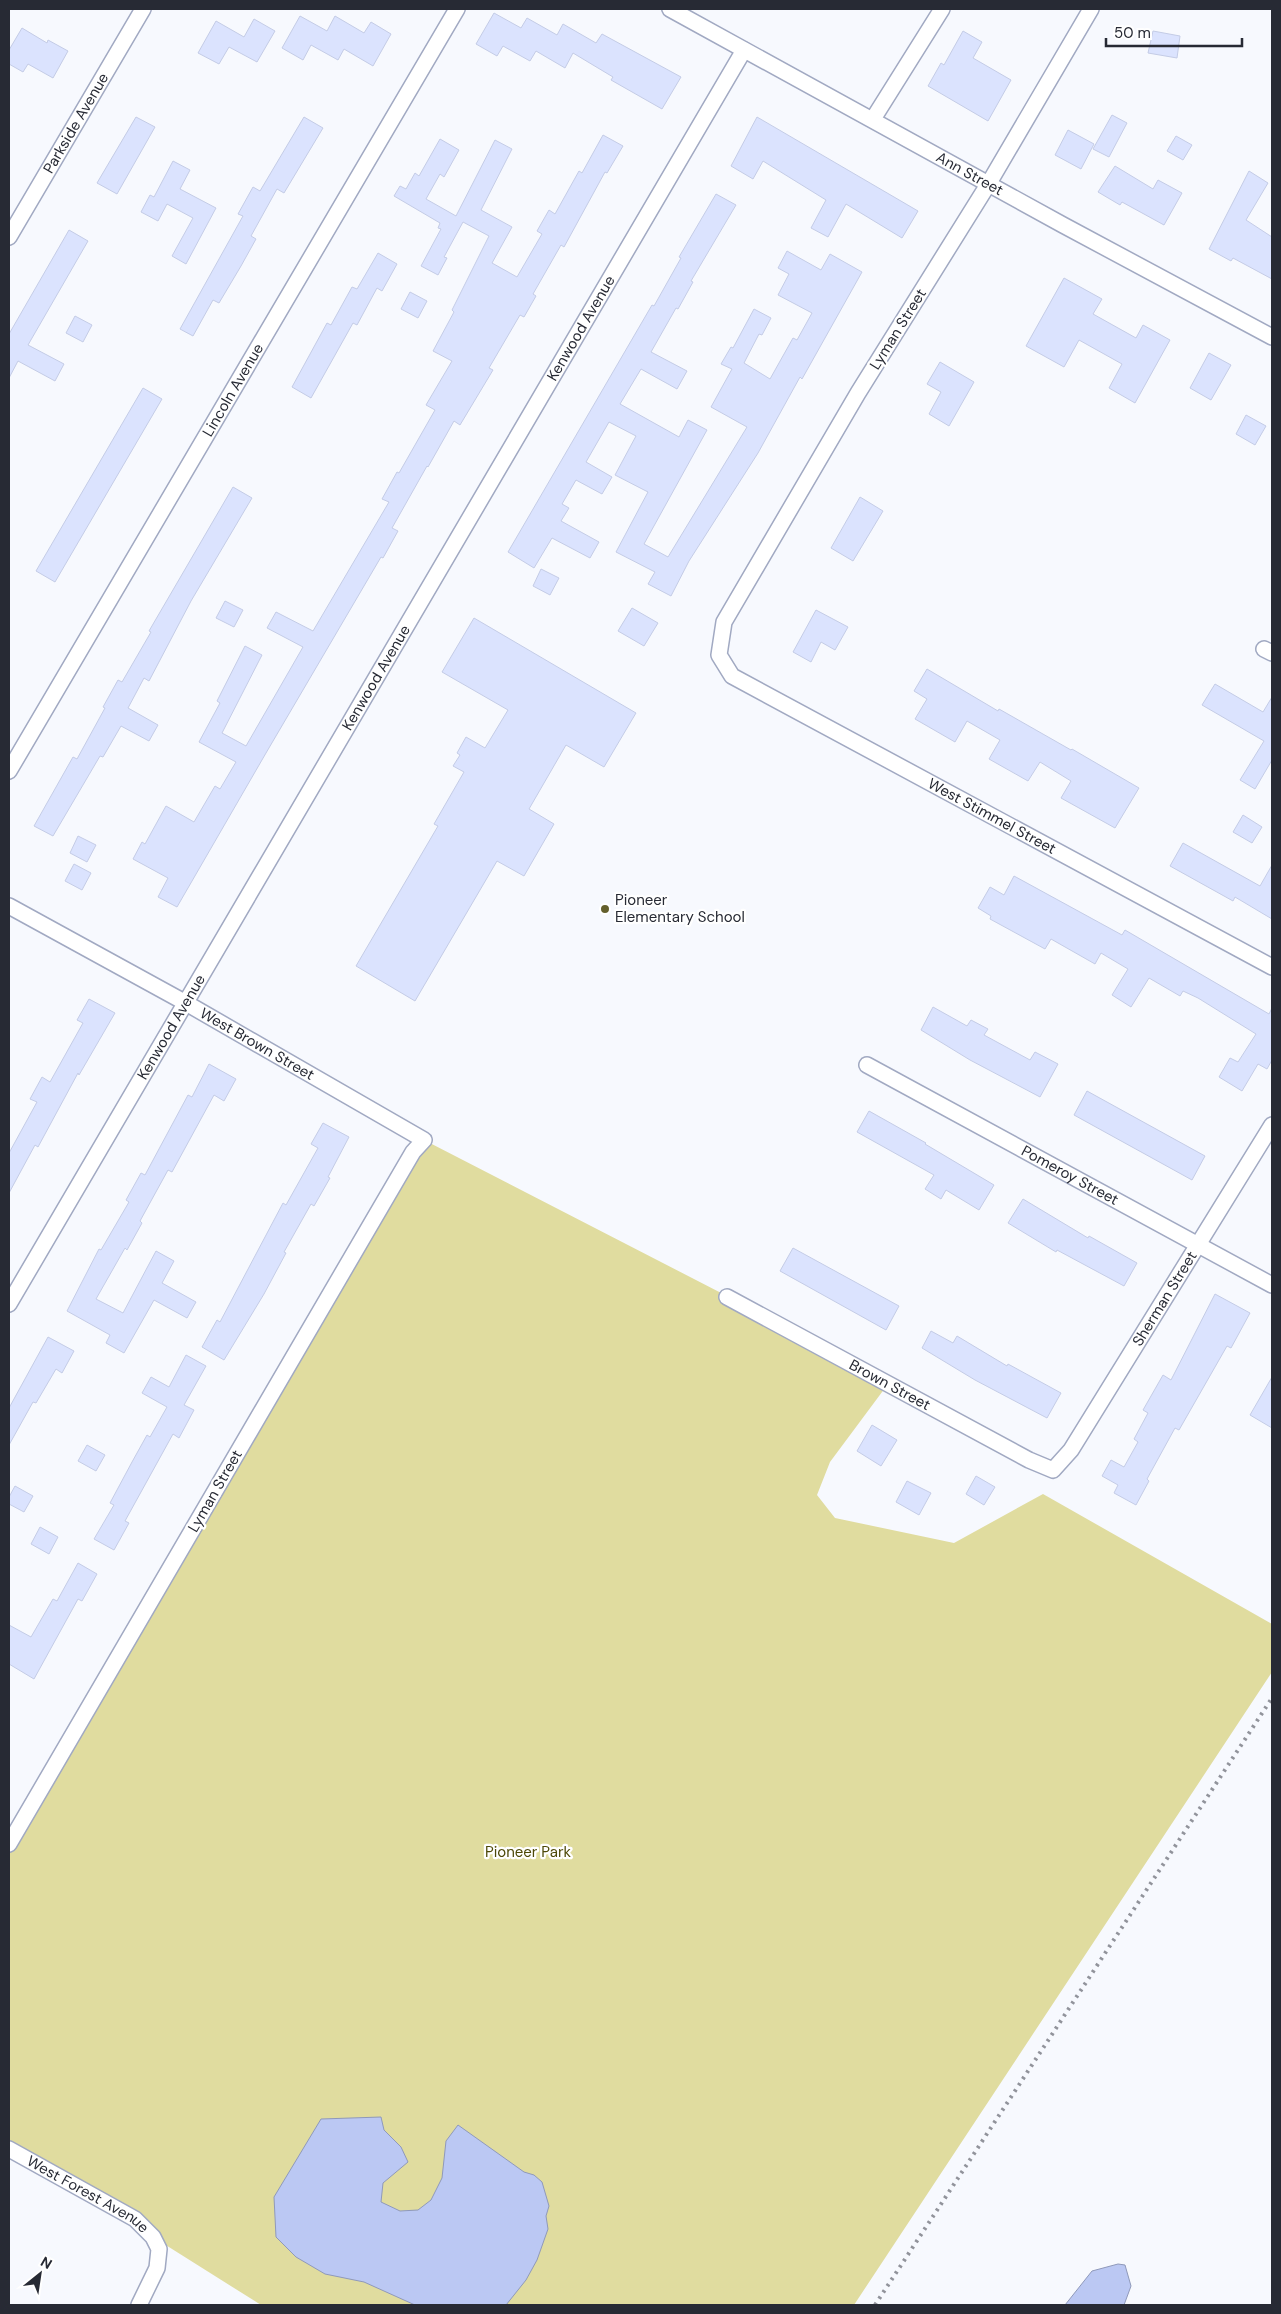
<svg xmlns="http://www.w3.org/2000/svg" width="1281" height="2314" font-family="'DM Sans',sans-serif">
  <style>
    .green { fill: #e0dc9f }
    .water { fill: #bbc8f3; stroke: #8f99ba }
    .building { fill: #dbe3fe; stroke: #c4cce6 }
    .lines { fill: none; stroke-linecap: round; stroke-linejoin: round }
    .street-casing { stroke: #a1a9c2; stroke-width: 18 }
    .street { stroke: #fff; stroke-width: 15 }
    .rail { stroke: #91939b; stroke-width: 4; stroke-dasharray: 2.5 5; stroke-linecap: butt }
    .poi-dot { fill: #635f2c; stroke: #fff; stroke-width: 2 }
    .labels { text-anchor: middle; stroke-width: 4.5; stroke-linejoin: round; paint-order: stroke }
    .street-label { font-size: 15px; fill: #272a34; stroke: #fff }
    .poi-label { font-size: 15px; fill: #272a34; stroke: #fff; text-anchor: start }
    .park-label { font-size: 15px; fill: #4d4807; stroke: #fff }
  </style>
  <rect width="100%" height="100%" fill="#f7f9fe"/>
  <path class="green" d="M 424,1140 L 727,1296 L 888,1384 L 830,1462 L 817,1495 L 835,1518 L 954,1543 L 1043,1494 L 1272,1624 L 1272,1672 L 854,2305 L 261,2305 L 153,2237 L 9,2158 L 9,1844 Z"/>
  <g class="water">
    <path d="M 381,2117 L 384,2130 L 401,2147 L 408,2162 L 383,2183 L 381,2202 L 400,2211 L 418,2210 L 431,2200 L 442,2178 L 446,2141 L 458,2125 L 524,2172 L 534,2175 L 542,2182 L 549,2206 L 546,2216 L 548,2229 L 537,2260 L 526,2280 L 506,2305 L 415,2305 L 364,2282 L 325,2274 L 296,2257 L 276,2237 L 274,2197 L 321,2119 Z"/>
    <path d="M 1118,2264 L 1125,2265 L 1131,2286 L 1124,2305 L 1065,2305 L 1092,2271 Z"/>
  </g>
  <g class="building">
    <path d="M 494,13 L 521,28 L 527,18 L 557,35 L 563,24 L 596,43 L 602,34 L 681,77 L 662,109 L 611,80 L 613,77 L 573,53 L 565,68 L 536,51 L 530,61 L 503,46 L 497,56 L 476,44 Z"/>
    <path d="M 300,16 L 327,31 L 335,16 L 364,33 L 371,22 L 391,34 L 373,66 L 344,49 L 338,60 L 311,45 L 303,60 L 282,48 Z"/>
    <path d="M 254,19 L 275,31 L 257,62 L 229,47 L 219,64 L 198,53 L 216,21 L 244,37 Z"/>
    <path d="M 22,28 L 47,43 L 48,40 L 68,51 L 53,78 L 28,64 L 23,72 L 9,64 L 9,50 Z"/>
    <path d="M 963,31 L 982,42 L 973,58 L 1011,80 L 988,121 L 928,86 L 941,63 L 944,65 Z"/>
    <path d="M 1153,31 L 1180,36 L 1177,58 L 1148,53 Z"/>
    <path d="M 1112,115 L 1127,123 L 1109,157 L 1093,149 Z"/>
    <path d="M 136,117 L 155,127 L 117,194 L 97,183 Z"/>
    <path d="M 304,117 L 323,128 L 284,193 L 277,189 L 251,236 L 256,239 L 241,266 L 219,303 L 213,300 L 193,336 L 180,329 L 243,216 L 238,214 L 253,187 L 260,191 Z"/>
    <path d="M 757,117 L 918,211 L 902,238 L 846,204 L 828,237 L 811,228 L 826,200 L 763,161 L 753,179 L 731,166 Z"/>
    <path d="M 1068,130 L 1094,144 L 1081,169 L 1055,155 Z"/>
    <path d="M 603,135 L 623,146 L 607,173 L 605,172 L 564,247 L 561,245 L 533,294 L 536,296 L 524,317 L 520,315 L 489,368 L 493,370 L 460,425 L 454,421 L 428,467 L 427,466 L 392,528 L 398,531 L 383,558 L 381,557 L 266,753 L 177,907 L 158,897 L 168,878 L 133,859 L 142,842 L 145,844 L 166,806 L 194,822 L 215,786 L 220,789 L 236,762 L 199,742 L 220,703 L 217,701 L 245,646 L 262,655 L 222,733 L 246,746 L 303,647 L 267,628 L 276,612 L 313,631 L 389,502 L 382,499 L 397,472 L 399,473 L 435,410 L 426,405 L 452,361 L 433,351 L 454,312 L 452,310 L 489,236 L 463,222 L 444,257 L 447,258 L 438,275 L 421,266 L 441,229 L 438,228 L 440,223 L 394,196 L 400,186 L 406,189 L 415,173 L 419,176 L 440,139 L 459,150 L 444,177 L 440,174 L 426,199 L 456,216 L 495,140 L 512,149 L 481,210 L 512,227 L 492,263 L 517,277 L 542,234 L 537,231 L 549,210 L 555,214 L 579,171 L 582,173 Z"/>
    <path d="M 1176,136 L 1192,145 L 1183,160 L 1167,151 Z"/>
    <path d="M 173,161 L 190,170 L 180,189 L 216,208 L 186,264 L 172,256 L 193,218 L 167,204 L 158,221 L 141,212 L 150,195 L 154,197 Z"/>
    <path d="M 1115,166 L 1153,189 L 1158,180 L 1182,193 L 1164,225 L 1122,202 L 1120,205 L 1098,192 Z"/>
    <path d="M 1249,171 L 1268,183 L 1246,220 L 1272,237 L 1272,279 L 1233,258 L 1231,261 L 1209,249 Z"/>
    <path d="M 716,194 L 736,205 L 691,281 L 693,282 L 678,309 L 676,308 L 651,352 L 687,371 L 677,389 L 641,369 L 620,404 L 679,437 L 688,420 L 707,430 L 644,544 L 668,557 L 747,427 L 711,407 L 732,369 L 721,364 L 731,347 L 733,348 L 754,309 L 771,318 L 762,335 L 759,334 L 744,363 L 770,379 L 793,338 L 797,340 L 812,313 L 778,295 L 789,274 L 778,268 L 787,251 L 821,270 L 830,254 L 862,272 L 802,379 L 800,377 L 758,453 L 689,561 L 671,596 L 648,584 L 655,572 L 616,552 L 648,492 L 615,475 L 636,436 L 609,422 L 586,462 L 612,477 L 602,494 L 576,480 L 562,504 L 569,508 L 561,521 L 599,542 L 590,558 L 552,538 L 534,568 L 508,552 L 652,305 L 654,306 L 681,258 L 679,257 Z"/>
    <path d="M 69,230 L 88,241 L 28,345 L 64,364 L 55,381 L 18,361 L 9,378 L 9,334 Z"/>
    <path d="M 378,253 L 397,264 L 382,291 L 377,288 L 357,325 L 353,323 L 311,398 L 292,387 L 327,323 L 331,325 L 352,287 L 357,289 Z"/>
    <path d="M 1064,278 L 1102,299 L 1093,314 L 1136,338 L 1143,325 L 1170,340 L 1135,403 L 1109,388 L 1122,364 L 1079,340 L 1064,367 L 1026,346 Z"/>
    <path d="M 410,292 L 427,301 L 418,318 L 401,309 Z"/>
    <path d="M 75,316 L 92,325 L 83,342 L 66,333 Z"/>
    <path d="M 1209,353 L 1231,365 L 1211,400 L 1190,388 Z"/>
    <path d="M 940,362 L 974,382 L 949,426 L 929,414 L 941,392 L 927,384 Z"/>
    <path d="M 143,388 L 162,399 L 55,582 L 36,571 Z"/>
    <path d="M 1246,415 L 1266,426 L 1255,445 L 1236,434 Z"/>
    <path d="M 233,487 L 252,498 L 191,601 L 149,681 L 144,678 L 128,708 L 158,725 L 149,741 L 121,726 L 103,757 L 100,756 L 53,836 L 34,826 L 73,757 L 77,759 L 105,708 L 103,707 L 118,680 L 122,682 L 151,632 L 149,631 Z"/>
    <path d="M 860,497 L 883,511 L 853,561 L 831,548 Z"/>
    <path d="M 541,569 L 559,578 L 550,595 L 533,586 Z"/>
    <path d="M 225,601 L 243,610 L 234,627 L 216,618 Z"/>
    <path d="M 632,608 L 658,623 L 644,646 L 618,631 Z"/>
    <path d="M 816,610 L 848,627 L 835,650 L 821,642 L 811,662 L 793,652 Z"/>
    <path d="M 474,618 L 636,713 L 604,767 L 566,745 L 529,809 L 554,824 L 524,876 L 497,861 L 415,1001 L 356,966 L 438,826 L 434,824 L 464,772 L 453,766 L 460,755 L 457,753 L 466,737 L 485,748 L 508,710 L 442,672 Z"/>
    <path d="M 927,669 L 998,711 L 999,709 L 1071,750 L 1072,749 L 1139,788 L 1115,828 L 1061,798 L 1071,781 L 1040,762 L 1028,781 L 989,759 L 1000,740 L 967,721 L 955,742 L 915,719 L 927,699 L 914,691 Z"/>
    <path d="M 1215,684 L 1263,712 L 1272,697 L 1272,760 L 1255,789 L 1240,780 L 1264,741 L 1202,705 Z"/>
    <path d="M 1243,815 L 1262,827 L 1252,843 L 1233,832 Z"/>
    <path d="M 78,836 L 96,845 L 87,862 L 70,853 Z"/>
    <path d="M 1183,843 L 1260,886 L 1272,865 L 1272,919 L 1235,897 L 1233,901 L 1170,866 Z"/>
    <path d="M 74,864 L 91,873 L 82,890 L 65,881 Z"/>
    <path d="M 1014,876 L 1122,935 L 1125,930 L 1269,1014 L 1272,1008 L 1272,1060 L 1267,1069 L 1258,1064 L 1242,1091 L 1219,1077 L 1230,1058 L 1238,1062 L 1256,1034 L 1198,998 L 1183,991 L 1180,996 L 1149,978 L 1131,1007 L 1112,995 L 1128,969 L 1101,953 L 1095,964 L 1051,939 L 1045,949 L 990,919 L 991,916 L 978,908 L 990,887 L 1004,895 Z"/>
    <path d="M 89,999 L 115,1013 L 79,1075 L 78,1073 L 38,1147 L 35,1145 L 9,1193 L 9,1153 L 37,1102 L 30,1099 L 42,1077 L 50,1082 L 83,1023 L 77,1020 Z"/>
    <path d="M 933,1007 L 967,1026 L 971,1020 L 988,1029 L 984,1035 L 1030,1060 L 1035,1052 L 1058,1064 L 1040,1097 L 970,1060 L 921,1030 Z"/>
    <path d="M 209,1064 L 236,1079 L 224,1101 L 214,1095 L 172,1172 L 168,1170 L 140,1221 L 142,1223 L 127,1250 L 125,1248 L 96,1299 L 123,1313 L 156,1251 L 174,1261 L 162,1283 L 196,1302 L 187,1318 L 154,1300 L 124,1353 L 106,1343 L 110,1335 L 67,1311 L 99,1249 L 101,1250 L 129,1202 L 126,1200 L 141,1173 L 145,1175 L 188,1095 L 192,1097 Z"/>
    <path d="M 1087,1091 L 1205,1156 L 1192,1180 L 1074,1115 Z"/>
    <path d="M 869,1111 L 926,1143 L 925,1144 L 994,1185 L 979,1210 L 946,1190 L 941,1199 L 925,1189 L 934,1175 L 857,1132 Z"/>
    <path d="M 323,1123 L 349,1137 L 328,1177 L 330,1178 L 314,1206 L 311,1204 L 284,1252 L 286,1253 L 264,1294 L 224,1360 L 202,1347 L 217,1320 L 220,1322 L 283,1203 L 286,1205 L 318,1148 L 311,1144 Z"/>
    <path d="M 1023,1199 L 1088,1238 L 1089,1236 L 1137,1263 L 1124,1286 L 1057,1250 L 1056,1252 L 1008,1223 Z"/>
    <path d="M 793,1248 L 899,1306 L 886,1330 L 780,1271 Z"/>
    <path d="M 1215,1294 L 1250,1313 L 1231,1348 L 1227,1346 L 1179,1430 L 1175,1428 L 1147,1479 L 1149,1481 L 1136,1505 L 1114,1493 L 1118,1485 L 1102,1476 L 1111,1460 L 1124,1467 L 1138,1442 L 1134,1439 L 1148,1413 L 1143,1410 L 1163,1375 L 1171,1380 Z"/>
    <path d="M 931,1331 L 953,1343 L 957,1336 L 1007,1366 L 1008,1364 L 1061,1393 L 1047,1418 L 975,1380 L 922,1348 Z"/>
    <path d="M 48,1337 L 74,1351 L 62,1373 L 56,1369 L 36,1403 L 33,1402 L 9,1445 L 9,1408 Z"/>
    <path d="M 186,1355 L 206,1366 L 184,1405 L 194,1410 L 179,1438 L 173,1434 L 125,1521 L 129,1523 L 114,1550 L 94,1539 L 114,1505 L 110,1503 L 132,1462 L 147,1435 L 150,1437 L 167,1407 L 142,1393 L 151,1377 L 169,1387 Z"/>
    <path d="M 1272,1377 L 1272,1428 L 1250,1415 Z"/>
    <path d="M 872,1425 L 897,1440 L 881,1466 L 857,1451 Z"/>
    <path d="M 87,1445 L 105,1455 L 96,1471 L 78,1461 Z"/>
    <path d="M 976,1476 L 995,1487 L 984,1505 L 966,1494 Z"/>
    <path d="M 907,1481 L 931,1493 L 919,1515 L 896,1502 Z"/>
    <path d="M 15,1486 L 33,1496 L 24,1512 L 9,1504 L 9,1497 Z"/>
    <path d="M 40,1527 L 58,1537 L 49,1554 L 31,1544 Z"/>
    <path d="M 78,1563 L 97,1574 L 82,1601 L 78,1599 L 34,1679 L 9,1664 L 9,1625 L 31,1637 L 53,1599 L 57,1601 Z"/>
  </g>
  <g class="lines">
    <defs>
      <g id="street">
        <path id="s1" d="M 670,9 L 1063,225 L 1272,337"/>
        <path id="s2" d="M 1091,9 L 989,183 L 858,393 L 724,622 L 719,655 L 732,676 L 1272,967"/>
        <path d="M 873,119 L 942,9"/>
        <path id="s3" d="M 9,237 L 143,9"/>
        <path d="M 1264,649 L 1272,653"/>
        <path id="s4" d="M 9,771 L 457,9"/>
        <path id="s5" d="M 9,906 L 186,1003 L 424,1140 L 413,1152 L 9,1844"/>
        <path id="s6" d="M 867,1065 L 1272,1285"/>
        <path id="s7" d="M 727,1297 L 1029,1460 L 1053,1470 L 1071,1450 L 1272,1125"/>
        <path id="s8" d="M 9,1304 L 744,50"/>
        <path id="s9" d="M 9,2149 L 135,2219 L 153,2237 L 159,2249 L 157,2268 L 139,2305"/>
      </g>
    </defs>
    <use href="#street" class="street-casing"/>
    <use href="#street" class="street"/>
    <path class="rail" d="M 875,2305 L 1272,1698"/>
  </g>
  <circle class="poi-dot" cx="605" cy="909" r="5"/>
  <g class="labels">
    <g class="street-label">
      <text dy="5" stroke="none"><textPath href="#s3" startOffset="132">Parkside Avenue</textPath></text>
      <text dy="5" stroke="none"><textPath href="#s1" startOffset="342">Ann Street</textPath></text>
      <text dy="5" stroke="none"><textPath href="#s8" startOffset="1131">Kenwood Avenue</textPath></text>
      <text transform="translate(898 329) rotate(-58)" y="5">Lyman Street</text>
      <text dy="5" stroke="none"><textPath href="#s4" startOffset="442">Lincoln Avenue</textPath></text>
      <text dy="5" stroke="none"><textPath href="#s8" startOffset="726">Kenwood Avenue</textPath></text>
      <text dy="5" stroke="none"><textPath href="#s2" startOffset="1068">West Stimmel Street</textPath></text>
      <text dy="5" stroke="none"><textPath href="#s8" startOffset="321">Kenwood Avenue</textPath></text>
      <text dy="5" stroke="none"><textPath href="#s5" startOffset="284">West Brown Street</textPath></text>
      <text dy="5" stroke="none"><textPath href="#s6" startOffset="231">Pomeroy Street</textPath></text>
      <text dy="5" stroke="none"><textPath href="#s7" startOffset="574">Sherman Street</textPath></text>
      <text dy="5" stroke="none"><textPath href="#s7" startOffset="185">Brown Street</textPath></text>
      <text transform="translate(215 1491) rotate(-60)" y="5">Lyman Street</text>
      <text dy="5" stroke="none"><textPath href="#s9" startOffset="91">West Forest Avenue</textPath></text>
    </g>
    <g class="poi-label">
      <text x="615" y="905">Pioneer<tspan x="615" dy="17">Elementary School</tspan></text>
    </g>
    <g class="park-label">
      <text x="528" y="1857">Pioneer Park</text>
    </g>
  </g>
  <rect width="1281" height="2314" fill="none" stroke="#272a34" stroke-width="20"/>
  <g transform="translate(40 2274) rotate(30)" stroke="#ffffff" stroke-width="4" paint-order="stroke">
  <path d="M0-4L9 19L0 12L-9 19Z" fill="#272a34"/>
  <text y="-8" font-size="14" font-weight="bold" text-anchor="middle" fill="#272a34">N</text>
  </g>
  <path d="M1106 38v8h136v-8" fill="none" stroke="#272a34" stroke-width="2.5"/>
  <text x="1114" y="38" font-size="15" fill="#272a34" stroke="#ffffff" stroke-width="4" paint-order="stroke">50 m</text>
</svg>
